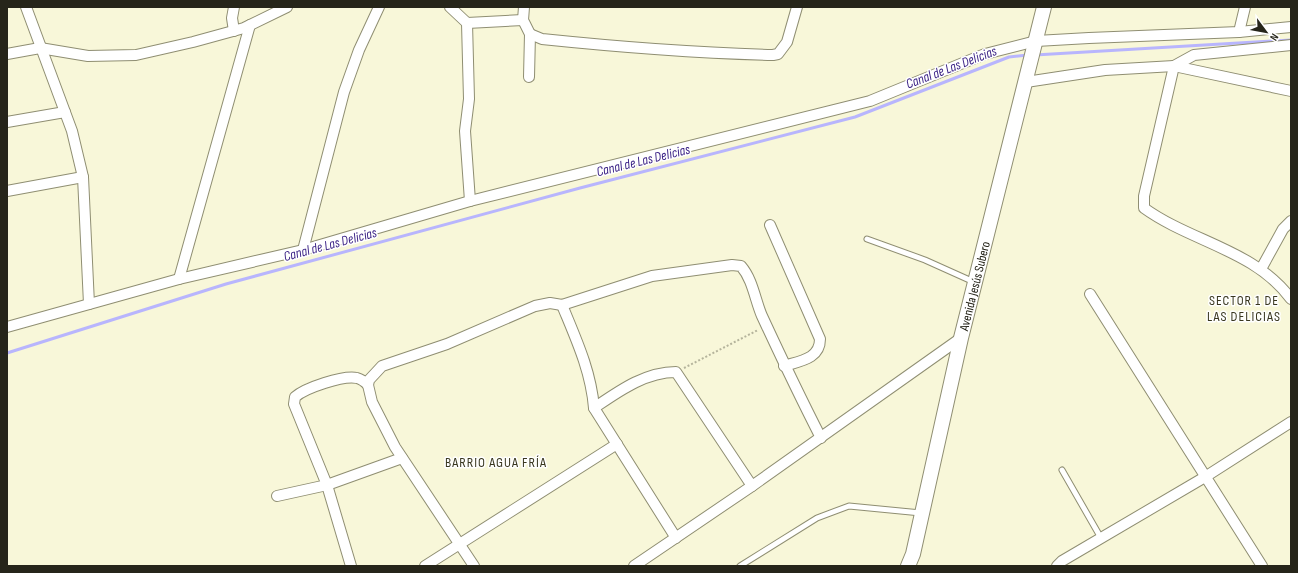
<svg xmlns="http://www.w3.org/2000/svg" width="1298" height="573" font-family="'Sofia Sans Condensed',sans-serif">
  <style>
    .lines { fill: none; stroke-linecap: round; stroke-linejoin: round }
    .stream { stroke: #b8b5fd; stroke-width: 3 }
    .service-casing { stroke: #8f8e72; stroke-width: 7 }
    .minor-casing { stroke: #8f8e72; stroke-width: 12 }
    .secondary-casing { stroke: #8f8e72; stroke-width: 16 }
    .path { stroke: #b5b49c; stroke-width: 2; stroke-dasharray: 2 2; stroke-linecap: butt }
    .service { stroke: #fff; stroke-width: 5 }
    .minor { stroke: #fff; stroke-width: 10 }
    .secondary { stroke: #fff; stroke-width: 14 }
    .labels { text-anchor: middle; stroke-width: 3; stroke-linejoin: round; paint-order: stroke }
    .street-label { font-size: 13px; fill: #26251a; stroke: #fff }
    .water-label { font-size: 14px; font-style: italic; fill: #381f84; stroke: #fff }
    .neighbourhood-label { font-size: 14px; letter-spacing: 1px; fill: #39371f; stroke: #fff }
  </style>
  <rect width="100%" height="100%" fill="#f8f7d9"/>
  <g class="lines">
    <g class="stream">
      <path d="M 1035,55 L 1291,40"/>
      <path d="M 7,353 L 226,284 L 580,188 L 855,117 L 1009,57 L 1028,55"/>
    </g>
    <defs>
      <g id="service">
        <path d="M 867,239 L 925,260 L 974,282"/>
        <path d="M 1062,470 L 1101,538"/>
        <path d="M 740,566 L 817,518 L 849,506 L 921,513"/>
      </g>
      <g id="minor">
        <path d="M 26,7 L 72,131 L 83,177 L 89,304"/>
        <path d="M 450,7 L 467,23 L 469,99 L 465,131 L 470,201"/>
        <path d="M 524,7 L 523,20 L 530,34 L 529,77"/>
        <path d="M 467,23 L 523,20"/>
        <path d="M 234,31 L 232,18 L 234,7"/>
        <path d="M 1239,32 L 1245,7"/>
        <path d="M 530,34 L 542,39 C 619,47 696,53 773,55 L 778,54 L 787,42 L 797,7"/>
        <path d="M 1291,45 L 1194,55 L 1174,66 L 1144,196 L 1144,208 C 1191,242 1255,250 1291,299"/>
        <path d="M 7,54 L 40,48 L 88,56 L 136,55 L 193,42 L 244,28 L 287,7"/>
        <path d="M 1026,82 L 1105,70 L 1174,66 L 1291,91"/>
        <path d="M 7,122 L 65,112"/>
        <path d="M 7,191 L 83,177"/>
        <path d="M 770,225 L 820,339 C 820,359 800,361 784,366"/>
        <path d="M 303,250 L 344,92 L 359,50 L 379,7"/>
        <path d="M 1261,269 L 1283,229 L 1291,221"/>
        <path d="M 179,279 L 250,25"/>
        <path d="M 1090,294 L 1262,566"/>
        <path d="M 562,305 C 576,339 591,371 594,408 L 676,538"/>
        <path d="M 7,327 L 179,279 L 303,250 L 470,201 L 870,101 L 985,54 L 1036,41 L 1089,38 L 1239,32 L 1291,27"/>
        <path d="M 594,408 C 619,391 645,372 676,372 L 752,486"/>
        <path d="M 277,496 L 327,485 L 402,458"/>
        <path d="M 351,566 L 327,485 L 294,404 L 295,397 C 305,388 343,375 357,378 C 361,379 365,382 368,385"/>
        <path d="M 425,566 L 617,444"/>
        <path d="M 474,566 L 395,447 L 372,402 L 368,385 L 369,380 L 382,366 L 447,344 L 535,306 L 550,303 L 562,305 L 652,276 L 732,265 L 741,266 C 753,280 755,300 762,316 C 781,357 800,397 821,438"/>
        <path d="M 634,566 L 752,486 L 961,338"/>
        <path d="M 1057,566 L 1062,561 L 1205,477 L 1291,422"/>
      </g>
      <g id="secondary">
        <path id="s1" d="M 908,566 L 913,554 L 961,338 L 1044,7"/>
      </g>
    </defs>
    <use href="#service" class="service-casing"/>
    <use href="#minor" class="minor-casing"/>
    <use href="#secondary" class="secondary-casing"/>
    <path class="path" d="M 684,368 L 758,330"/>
    <use href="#service" class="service"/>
    <use href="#minor" class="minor"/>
    <use href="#secondary" class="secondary"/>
  </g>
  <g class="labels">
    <g class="street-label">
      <text dy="5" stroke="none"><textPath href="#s1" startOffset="288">Avenida Jesús Subero</textPath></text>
    </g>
    <g class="water-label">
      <text transform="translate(951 67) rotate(-21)" y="5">Canal de Las Delicias</text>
      <text transform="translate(643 160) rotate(-14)" y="5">Canal de Las Delicias</text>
      <text transform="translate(330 244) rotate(-15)" y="5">Canal de Las Delicias</text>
    </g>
    <g class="neighbourhood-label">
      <text x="1244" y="305">SECTOR 1 DE<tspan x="1244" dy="16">LAS DELICIAS</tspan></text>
      <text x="496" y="467">BARRIO AGUA FRÍA</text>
    </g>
  </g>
  <rect width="1298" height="573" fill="none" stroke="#26251a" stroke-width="16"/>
  <g transform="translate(1266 32) rotate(122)" stroke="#ffffff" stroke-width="3" paint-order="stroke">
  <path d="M0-3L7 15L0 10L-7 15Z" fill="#26251a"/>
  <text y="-6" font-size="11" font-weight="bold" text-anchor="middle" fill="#26251a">N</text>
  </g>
</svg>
